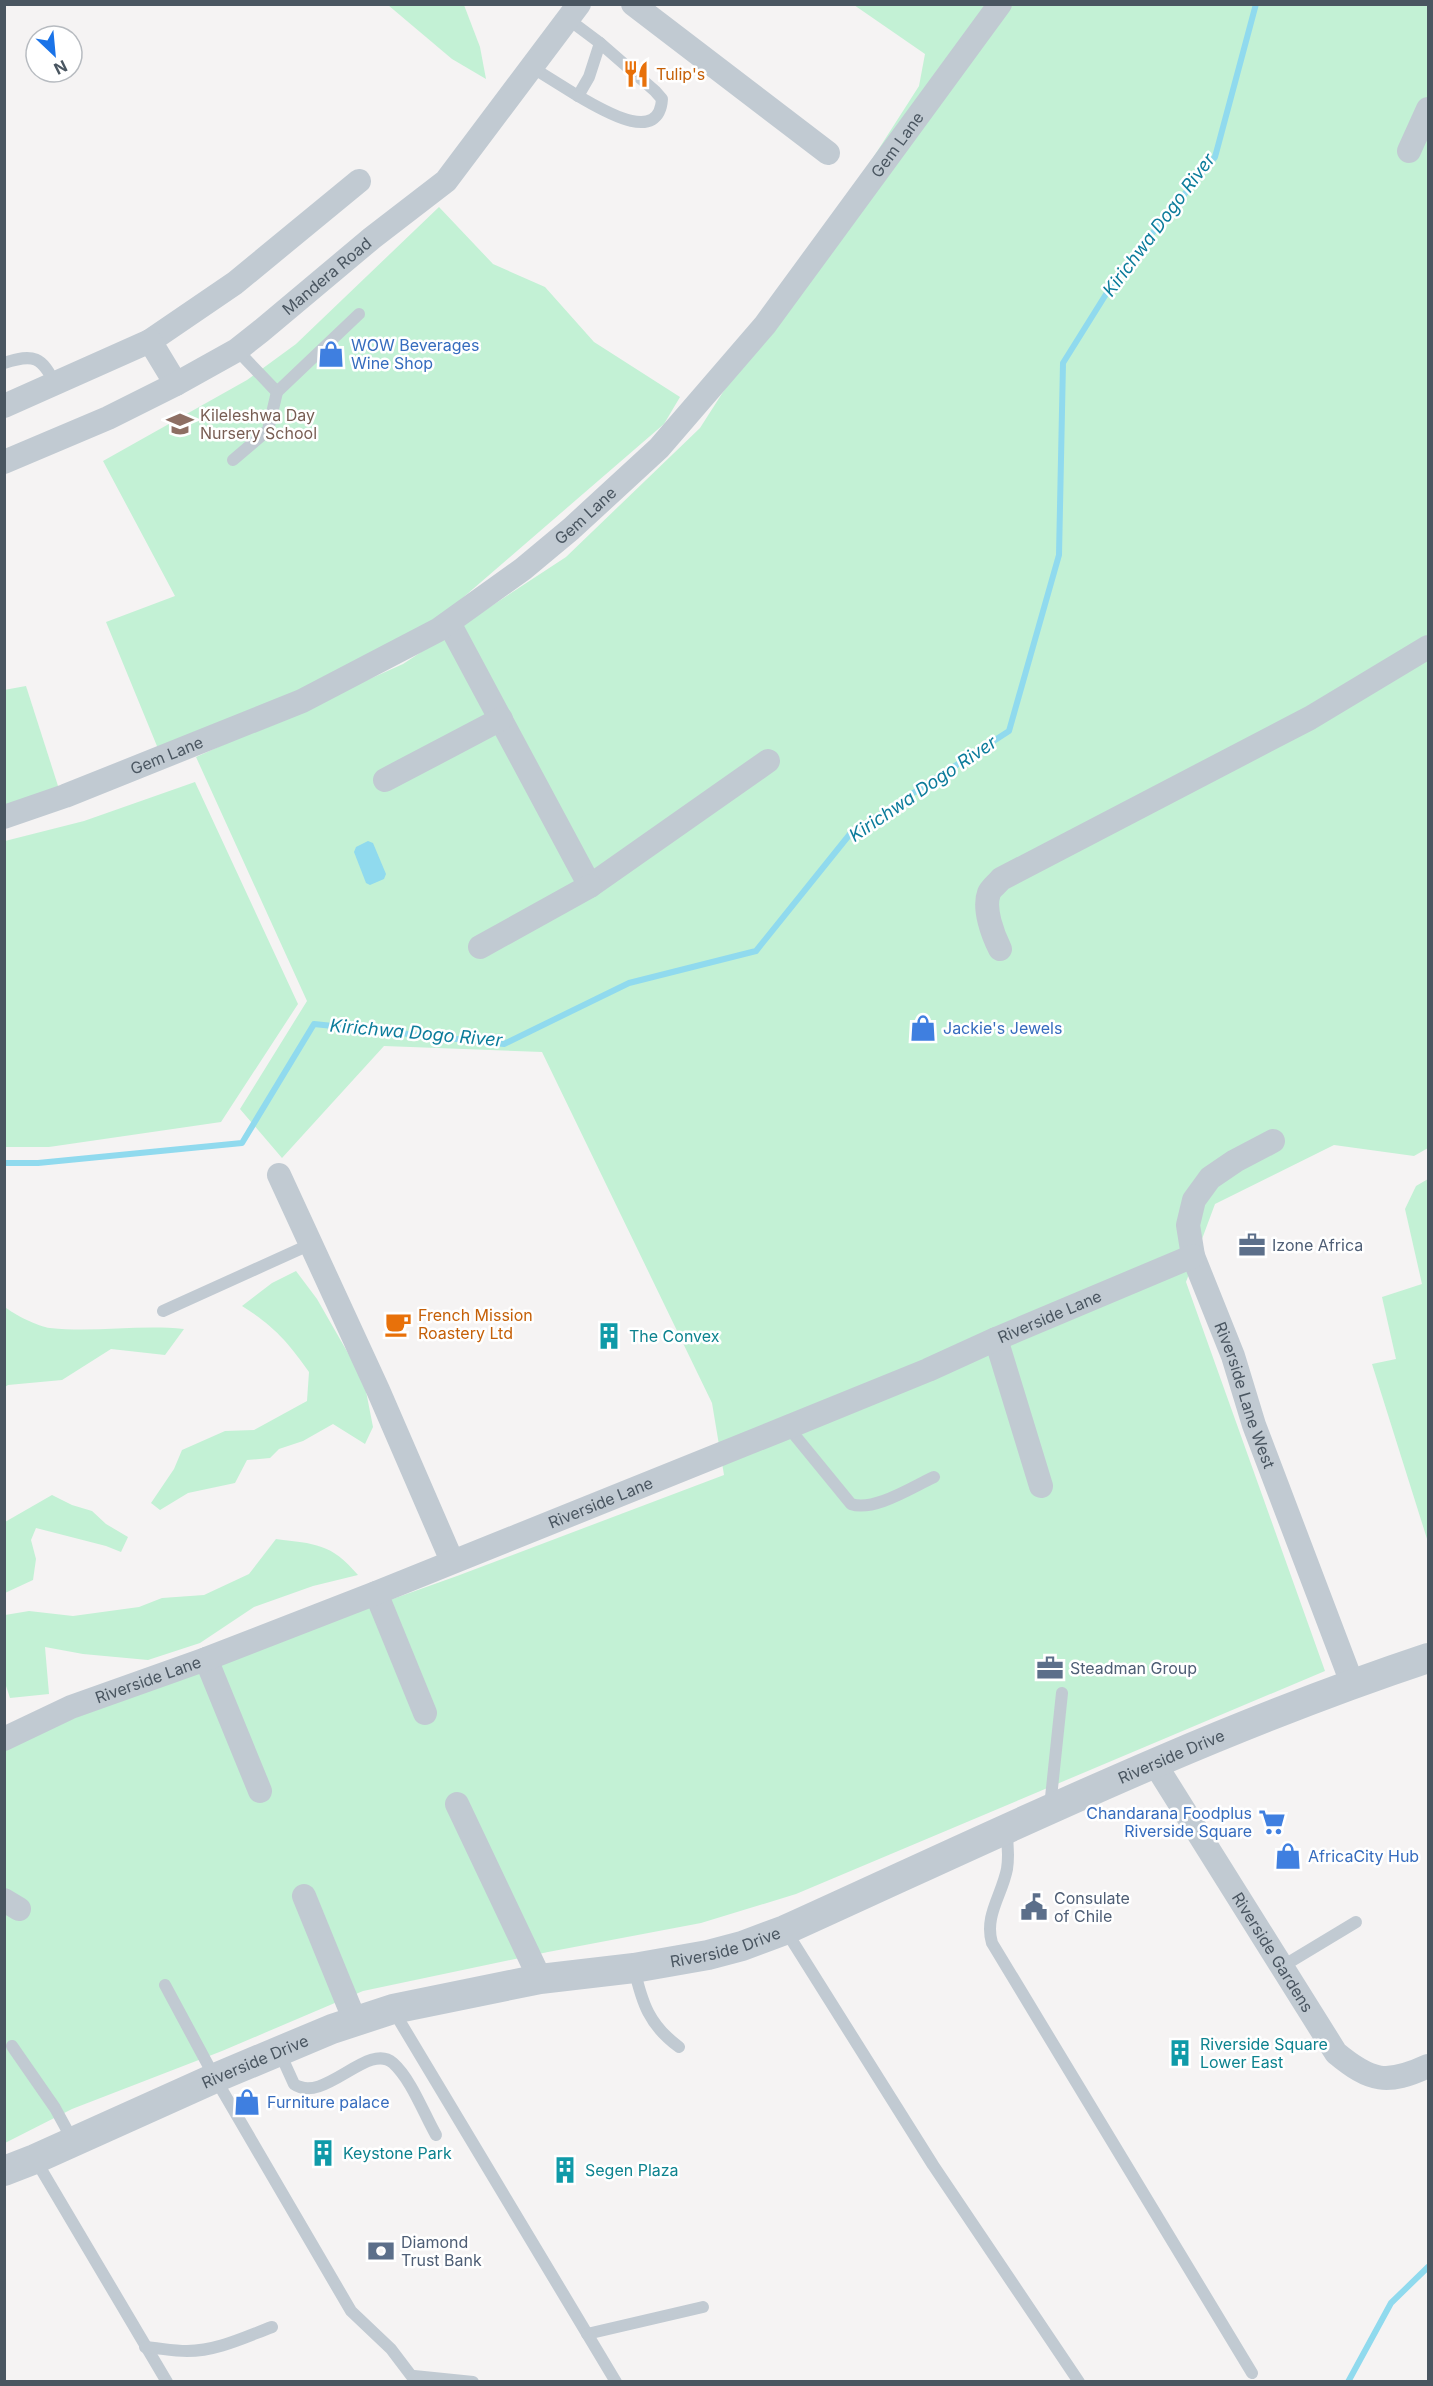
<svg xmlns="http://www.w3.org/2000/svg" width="1433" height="2386" font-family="Inter,sans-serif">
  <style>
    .green { fill: #c3f1d5 }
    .water { fill: #90daee }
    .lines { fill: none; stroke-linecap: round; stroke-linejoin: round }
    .stream { stroke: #90daee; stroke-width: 6 }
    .service { stroke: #c1cad2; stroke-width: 12 }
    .minor { stroke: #c1cad2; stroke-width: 24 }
    .tertiary { stroke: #c1cad2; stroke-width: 30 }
    .labels { text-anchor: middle; stroke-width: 5; stroke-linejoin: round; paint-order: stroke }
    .food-label { font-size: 16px; fill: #c56008; stroke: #fff; text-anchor: start }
    .street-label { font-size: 16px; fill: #4a5661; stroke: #fff }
    .shop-label { font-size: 16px; fill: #366cbe; stroke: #fff; text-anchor: start }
    .education-label { font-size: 16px; fill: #785e54; stroke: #fff; text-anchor: start }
    .service-label { font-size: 16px; fill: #4e5e75; stroke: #fff; text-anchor: start }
    .culture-label { font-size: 16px; fill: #0d838f; stroke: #fff; text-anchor: start }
    .water-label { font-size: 18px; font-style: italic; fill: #0c7c9b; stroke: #fff }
  </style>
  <rect width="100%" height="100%" fill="#f5f3f3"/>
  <g class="green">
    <path d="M 388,5 L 464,5 L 480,47 L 486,79 L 452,59 Z"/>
    <path d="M 854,5 L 1428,5 L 1428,1148 L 1414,1156 L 1334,1145 L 1215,1204 L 1186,1282 L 1325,1671 L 796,1894 L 701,1923 L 548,1952 L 363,1991 L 222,2051 L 72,2109 L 5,2143 L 4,1752 L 12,1743 L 197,1669 L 457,1576 L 724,1475 L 712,1403 L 542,1052 L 384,1046 L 282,1158 L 240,1109 L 307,1001 L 196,757 L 403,664 L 566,557 L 700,428 L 919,86 L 925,54 Z"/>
    <path d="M 439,207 L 493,264 L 545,287 L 594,342 L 680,397 L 664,424 L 444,614 L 305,691 L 159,751 L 106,622 L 175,596 L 103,461 L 247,380 L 296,344 Z"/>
    <path d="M 26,686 L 59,789 L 4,807 L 4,690 Z"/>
    <path d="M 195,782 L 298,1004 L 221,1122 L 49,1147 L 5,1147 L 5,841 L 84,821 Z"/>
    <path d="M 1428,1179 L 1428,1542 L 1372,1364 L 1396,1359 L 1382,1297 L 1422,1284 L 1405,1209 L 1416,1186 Z"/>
    <path d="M 296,1271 L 317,1299 L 364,1381 L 373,1427 L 365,1444 L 333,1424 L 303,1441 L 279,1449 L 270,1458 L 247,1460 L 235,1483 L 188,1493 L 160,1510 L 151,1503 L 174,1469 L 182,1450 L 225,1431 L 254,1430 L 307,1401 L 309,1372 C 288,1342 274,1326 242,1306 L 272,1283 Z"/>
    <path d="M 5,1307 C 13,1314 39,1327 50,1328 C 95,1333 140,1324 184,1329 L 165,1355 L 111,1349 L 62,1380 L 8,1385 L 5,1387 Z"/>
    <path d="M 52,1495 L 72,1505 L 92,1511 L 106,1524 L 128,1537 L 121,1552 L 106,1546 L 36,1528 L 31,1540 L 36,1559 L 33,1580 L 5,1593 L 5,1522 Z"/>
    <path d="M 276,1539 C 315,1544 331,1543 358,1575 L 313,1586 L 254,1607 L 200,1643 L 148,1660 L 83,1654 L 45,1647 L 49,1694 L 10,1698 L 5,1683 L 5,1615 L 29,1611 L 73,1616 L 139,1607 L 162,1598 L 204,1595 L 249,1574 Z"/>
  </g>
  <path class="water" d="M 368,841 L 373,843 L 386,874 L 384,879 L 370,885 L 366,883 L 354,852 L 356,847 Z"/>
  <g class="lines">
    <g class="stream">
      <path d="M 4,1163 L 38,1163 L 242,1143 L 314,1024 L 504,1044 L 629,983 L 756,951 L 850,834 L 1009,731 L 1059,555 L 1063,363 L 1118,275 L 1215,157 L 1256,4"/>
      <path d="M 1348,2382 L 1391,2303 L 1428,2267"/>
    </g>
    <g class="service">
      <path d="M 533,68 L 578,96 L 589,77 L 600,43 L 568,19"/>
      <path d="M 578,96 C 598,107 659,147 662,99 L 655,91 L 600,43"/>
      <path d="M 237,350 L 277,392 L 359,314"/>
      <path d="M 4,363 C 34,353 42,357 55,384"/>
      <path d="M 233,460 L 268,430 L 277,392"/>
      <path d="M 163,1311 L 311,1244"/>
      <path d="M 788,1427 L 851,1504 C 874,1512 912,1487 934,1477"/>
      <path d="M 1050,1807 L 1062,1693"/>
      <path d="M 1006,1831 C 1008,1844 1009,1856 1007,1869 C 1002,1895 984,1916 992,1943 L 1252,2373"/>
      <path d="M 786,1931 L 933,2165 L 1079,2382"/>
      <path d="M 1283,1966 L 1356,1922"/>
      <path d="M 634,1968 C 642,2003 649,2025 679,2047"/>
      <path d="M 165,1985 L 215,2078 L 351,2311 L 391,2349 L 416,2382"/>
      <path d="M 393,2010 L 616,2382"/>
      <path d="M 12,2046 L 55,2108 L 73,2141"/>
      <path d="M 279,2051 L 294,2084 C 324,2105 368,2041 393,2063 C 411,2079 424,2114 436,2135"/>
      <path d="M 35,2159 L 167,2382"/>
      <path d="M 587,2334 L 703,2307"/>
      <path d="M 145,2347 C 159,2348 173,2351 187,2351 C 217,2351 245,2337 272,2327"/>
      <path d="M 414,2376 L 473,2382"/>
    </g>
    <g class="minor">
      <path d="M 633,4 L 828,153"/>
      <path d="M 1409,151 L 1428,109"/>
      <path d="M 150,341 L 235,283 L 359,181"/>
      <path d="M 4,406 L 150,341 L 176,384"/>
      <path id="s1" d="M 4,462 L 108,418 L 176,384 L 237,350 L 261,331 L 372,238 L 446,181 L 579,4"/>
      <path d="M 449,623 L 590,886 L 768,761"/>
      <path d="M 385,780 L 501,719"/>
      <path id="s2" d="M 4,817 L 65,796 L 302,701 L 438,630 L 523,569 L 571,529 L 659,448 L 765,325 L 1000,4"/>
      <path d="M 480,947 L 590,886"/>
      <path d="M 1000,949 C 993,935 983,909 989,893 C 991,888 998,883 1001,879 L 1310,718 L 1428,647"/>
      <path id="s3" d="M 1273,1141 L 1235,1161 L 1210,1178 L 1194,1200 L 1188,1225 L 1193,1256 L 1233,1356 L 1254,1425 L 1352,1683"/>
      <path d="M 279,1175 L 378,1390 L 452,1561"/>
      <path d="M 996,1339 L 1041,1486"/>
      <path d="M 376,1593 L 425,1713"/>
      <path d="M 206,1659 L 260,1791"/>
      <path id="s4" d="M 4,1739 L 71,1707 L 206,1659 L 376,1593 L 788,1427 L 928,1370 L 996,1339 L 1193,1256"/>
      <path id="s5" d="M 1155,1764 L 1336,2053 C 1371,2082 1387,2085 1428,2066"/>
      <path d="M 457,1804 L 540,1979"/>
      <path d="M 304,1896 L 355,2021"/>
      <path d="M 4,1900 L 19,1909"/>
    </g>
    <path class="tertiary" id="s6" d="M 4,2171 L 35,2159 L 215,2078 L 332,2029 L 393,2009 L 540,1979 L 634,1968 L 708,1955 L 742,1946 L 785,1930 C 997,1834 1208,1731 1428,1658"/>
  </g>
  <defs>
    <symbol id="restaurant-bare" viewBox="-9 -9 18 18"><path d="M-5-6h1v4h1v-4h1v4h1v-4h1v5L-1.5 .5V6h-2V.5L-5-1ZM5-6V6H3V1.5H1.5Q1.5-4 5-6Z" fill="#e8710a" stroke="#fff" stroke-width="2.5" paint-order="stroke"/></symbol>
    <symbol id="shop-bare" viewBox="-9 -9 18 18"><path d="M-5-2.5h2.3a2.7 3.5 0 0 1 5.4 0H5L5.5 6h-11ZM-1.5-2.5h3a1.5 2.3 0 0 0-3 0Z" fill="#3f7fe0" stroke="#fff" stroke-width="2.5" paint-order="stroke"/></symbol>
    <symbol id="school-bare" viewBox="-9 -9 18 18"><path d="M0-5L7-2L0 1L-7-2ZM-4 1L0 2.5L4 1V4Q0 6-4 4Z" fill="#8d6e63" stroke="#fff" stroke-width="2.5" paint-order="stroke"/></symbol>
    <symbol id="office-bare" viewBox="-9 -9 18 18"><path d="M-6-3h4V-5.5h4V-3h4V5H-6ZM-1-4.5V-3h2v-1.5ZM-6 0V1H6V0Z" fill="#5c6f8a" stroke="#fff" stroke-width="2.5" paint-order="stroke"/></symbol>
    <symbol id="cafe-bare" viewBox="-9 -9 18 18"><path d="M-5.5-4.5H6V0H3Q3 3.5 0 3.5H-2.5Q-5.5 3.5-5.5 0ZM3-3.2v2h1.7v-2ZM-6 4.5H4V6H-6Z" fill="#e8710a" stroke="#fff" stroke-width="2.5" paint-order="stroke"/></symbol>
    <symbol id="building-bare" viewBox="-9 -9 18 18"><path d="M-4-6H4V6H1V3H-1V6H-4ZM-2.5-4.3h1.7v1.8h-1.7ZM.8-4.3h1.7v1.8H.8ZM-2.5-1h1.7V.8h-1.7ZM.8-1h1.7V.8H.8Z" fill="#0f9aa8" stroke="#fff" stroke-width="2.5" paint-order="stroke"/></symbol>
    <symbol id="supermarket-bare" viewBox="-9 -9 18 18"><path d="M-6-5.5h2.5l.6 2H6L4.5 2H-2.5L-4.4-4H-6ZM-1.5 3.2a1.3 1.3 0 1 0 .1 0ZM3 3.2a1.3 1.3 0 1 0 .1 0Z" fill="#3f7fe0" stroke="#fff" stroke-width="2.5" paint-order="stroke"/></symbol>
    <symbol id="civic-bare" viewBox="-9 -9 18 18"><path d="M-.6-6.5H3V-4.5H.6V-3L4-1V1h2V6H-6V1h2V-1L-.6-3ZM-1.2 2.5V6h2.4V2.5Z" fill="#5c6f8a" stroke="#fff" stroke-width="2.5" paint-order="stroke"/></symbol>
    <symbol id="bank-bare" viewBox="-9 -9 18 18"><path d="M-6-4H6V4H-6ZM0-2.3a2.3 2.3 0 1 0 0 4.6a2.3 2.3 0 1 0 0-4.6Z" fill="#5c6f8a" stroke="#fff" stroke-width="2.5" paint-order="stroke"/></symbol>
  </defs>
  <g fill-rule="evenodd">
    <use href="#restaurant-bare" x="617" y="55" width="38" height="38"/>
    <use href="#shop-bare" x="312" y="335" width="38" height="38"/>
    <use href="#school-bare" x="161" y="405" width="38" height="38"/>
    <use href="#shop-bare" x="904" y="1009" width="38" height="38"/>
    <use href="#office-bare" x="1233" y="1226" width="38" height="38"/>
    <use href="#cafe-bare" x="379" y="1305" width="38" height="38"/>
    <use href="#building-bare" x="590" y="1317" width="38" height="38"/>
    <use href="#office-bare" x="1031" y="1649" width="38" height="38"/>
    <use href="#supermarket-bare" x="1253" y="1803" width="38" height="38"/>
    <use href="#shop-bare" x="1269" y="1837" width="38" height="38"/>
    <use href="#civic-bare" x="1015" y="1888" width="38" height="38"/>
    <use href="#building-bare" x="1161" y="2034" width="38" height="38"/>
    <use href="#shop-bare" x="228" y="2083" width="38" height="38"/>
    <use href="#building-bare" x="304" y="2134" width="38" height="38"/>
    <use href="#building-bare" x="546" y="2151" width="38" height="38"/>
    <use href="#bank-bare" x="362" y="2232" width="38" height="38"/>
  </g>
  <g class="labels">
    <g class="food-label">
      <text x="656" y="80">Tulip's</text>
      <text x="418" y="1321">French Mission<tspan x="418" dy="18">Roastery Ltd</tspan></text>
    </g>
    <g class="street-label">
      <text dy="6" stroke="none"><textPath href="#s2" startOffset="1146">Gem Lane</textPath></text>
      <text dy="6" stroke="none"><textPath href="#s1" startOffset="375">Mandera Road</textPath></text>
      <text dy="6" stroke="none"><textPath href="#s2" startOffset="660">Gem Lane</textPath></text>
      <text dy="6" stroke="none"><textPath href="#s2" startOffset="174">Gem Lane</textPath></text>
      <text dy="6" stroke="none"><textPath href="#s4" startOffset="1128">Riverside Lane</textPath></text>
      <text dy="6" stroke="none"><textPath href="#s3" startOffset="306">Riverside Lane West</textPath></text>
      <text dy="6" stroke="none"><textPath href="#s4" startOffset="642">Riverside Lane</textPath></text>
      <text dy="6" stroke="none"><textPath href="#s4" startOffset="156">Riverside Lane</textPath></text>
      <text dy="6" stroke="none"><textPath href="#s6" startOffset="1246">Riverside Drive</textPath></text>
      <text dy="6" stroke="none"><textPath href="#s6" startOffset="760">Riverside Drive</textPath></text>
      <text dy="6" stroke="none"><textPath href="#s5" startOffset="222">Riverside Gardens</textPath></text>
      <text dy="6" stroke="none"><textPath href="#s6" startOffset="274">Riverside Drive</textPath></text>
    </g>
    <g class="shop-label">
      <text x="351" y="351">WOW Beverages<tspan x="351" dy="18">Wine Shop</tspan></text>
      <text x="943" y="1034">Jackie's Jewels</text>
      <text x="1252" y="1819" text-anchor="end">Chandarana Foodplus<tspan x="1252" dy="18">Riverside Square</tspan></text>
      <text x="1308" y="1862">AfricaCity Hub</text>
      <text x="267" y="2108">Furniture palace</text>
    </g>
    <g class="education-label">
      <text x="200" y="421">Kileleshwa Day<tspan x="200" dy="18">Nursery School</tspan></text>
    </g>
    <g class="service-label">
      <text x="1272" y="1251">Izone Africa</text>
      <text x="1070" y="1674">Steadman Group</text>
      <text x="1054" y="1904">Consulate<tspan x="1054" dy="18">of Chile</tspan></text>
      <text x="401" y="2248">Diamond<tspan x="401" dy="18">Trust Bank</tspan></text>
    </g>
    <g class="culture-label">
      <text x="629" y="1342">The Convex</text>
      <text x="1200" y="2050">Riverside Square<tspan x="1200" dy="18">Lower East</tspan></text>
      <text x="343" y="2159">Keystone Park</text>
      <text x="585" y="2176">Segen Plaza</text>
    </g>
    <g class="water-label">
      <text transform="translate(1159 225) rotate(-53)" y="6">Kirichwa Dogo River</text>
      <text transform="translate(923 789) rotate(-34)" y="6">Kirichwa Dogo River</text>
      <text transform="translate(416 1033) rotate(5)" y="6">Kirichwa Dogo River</text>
    </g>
  </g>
  <rect width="1433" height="2386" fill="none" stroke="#4a5661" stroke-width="12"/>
  <g transform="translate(54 54) rotate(154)"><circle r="28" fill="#ffffff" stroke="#b7bbc0" stroke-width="1.5"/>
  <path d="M0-4.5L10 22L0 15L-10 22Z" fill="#1a73e8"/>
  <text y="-9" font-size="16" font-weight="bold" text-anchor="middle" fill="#4a5661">N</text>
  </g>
</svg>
